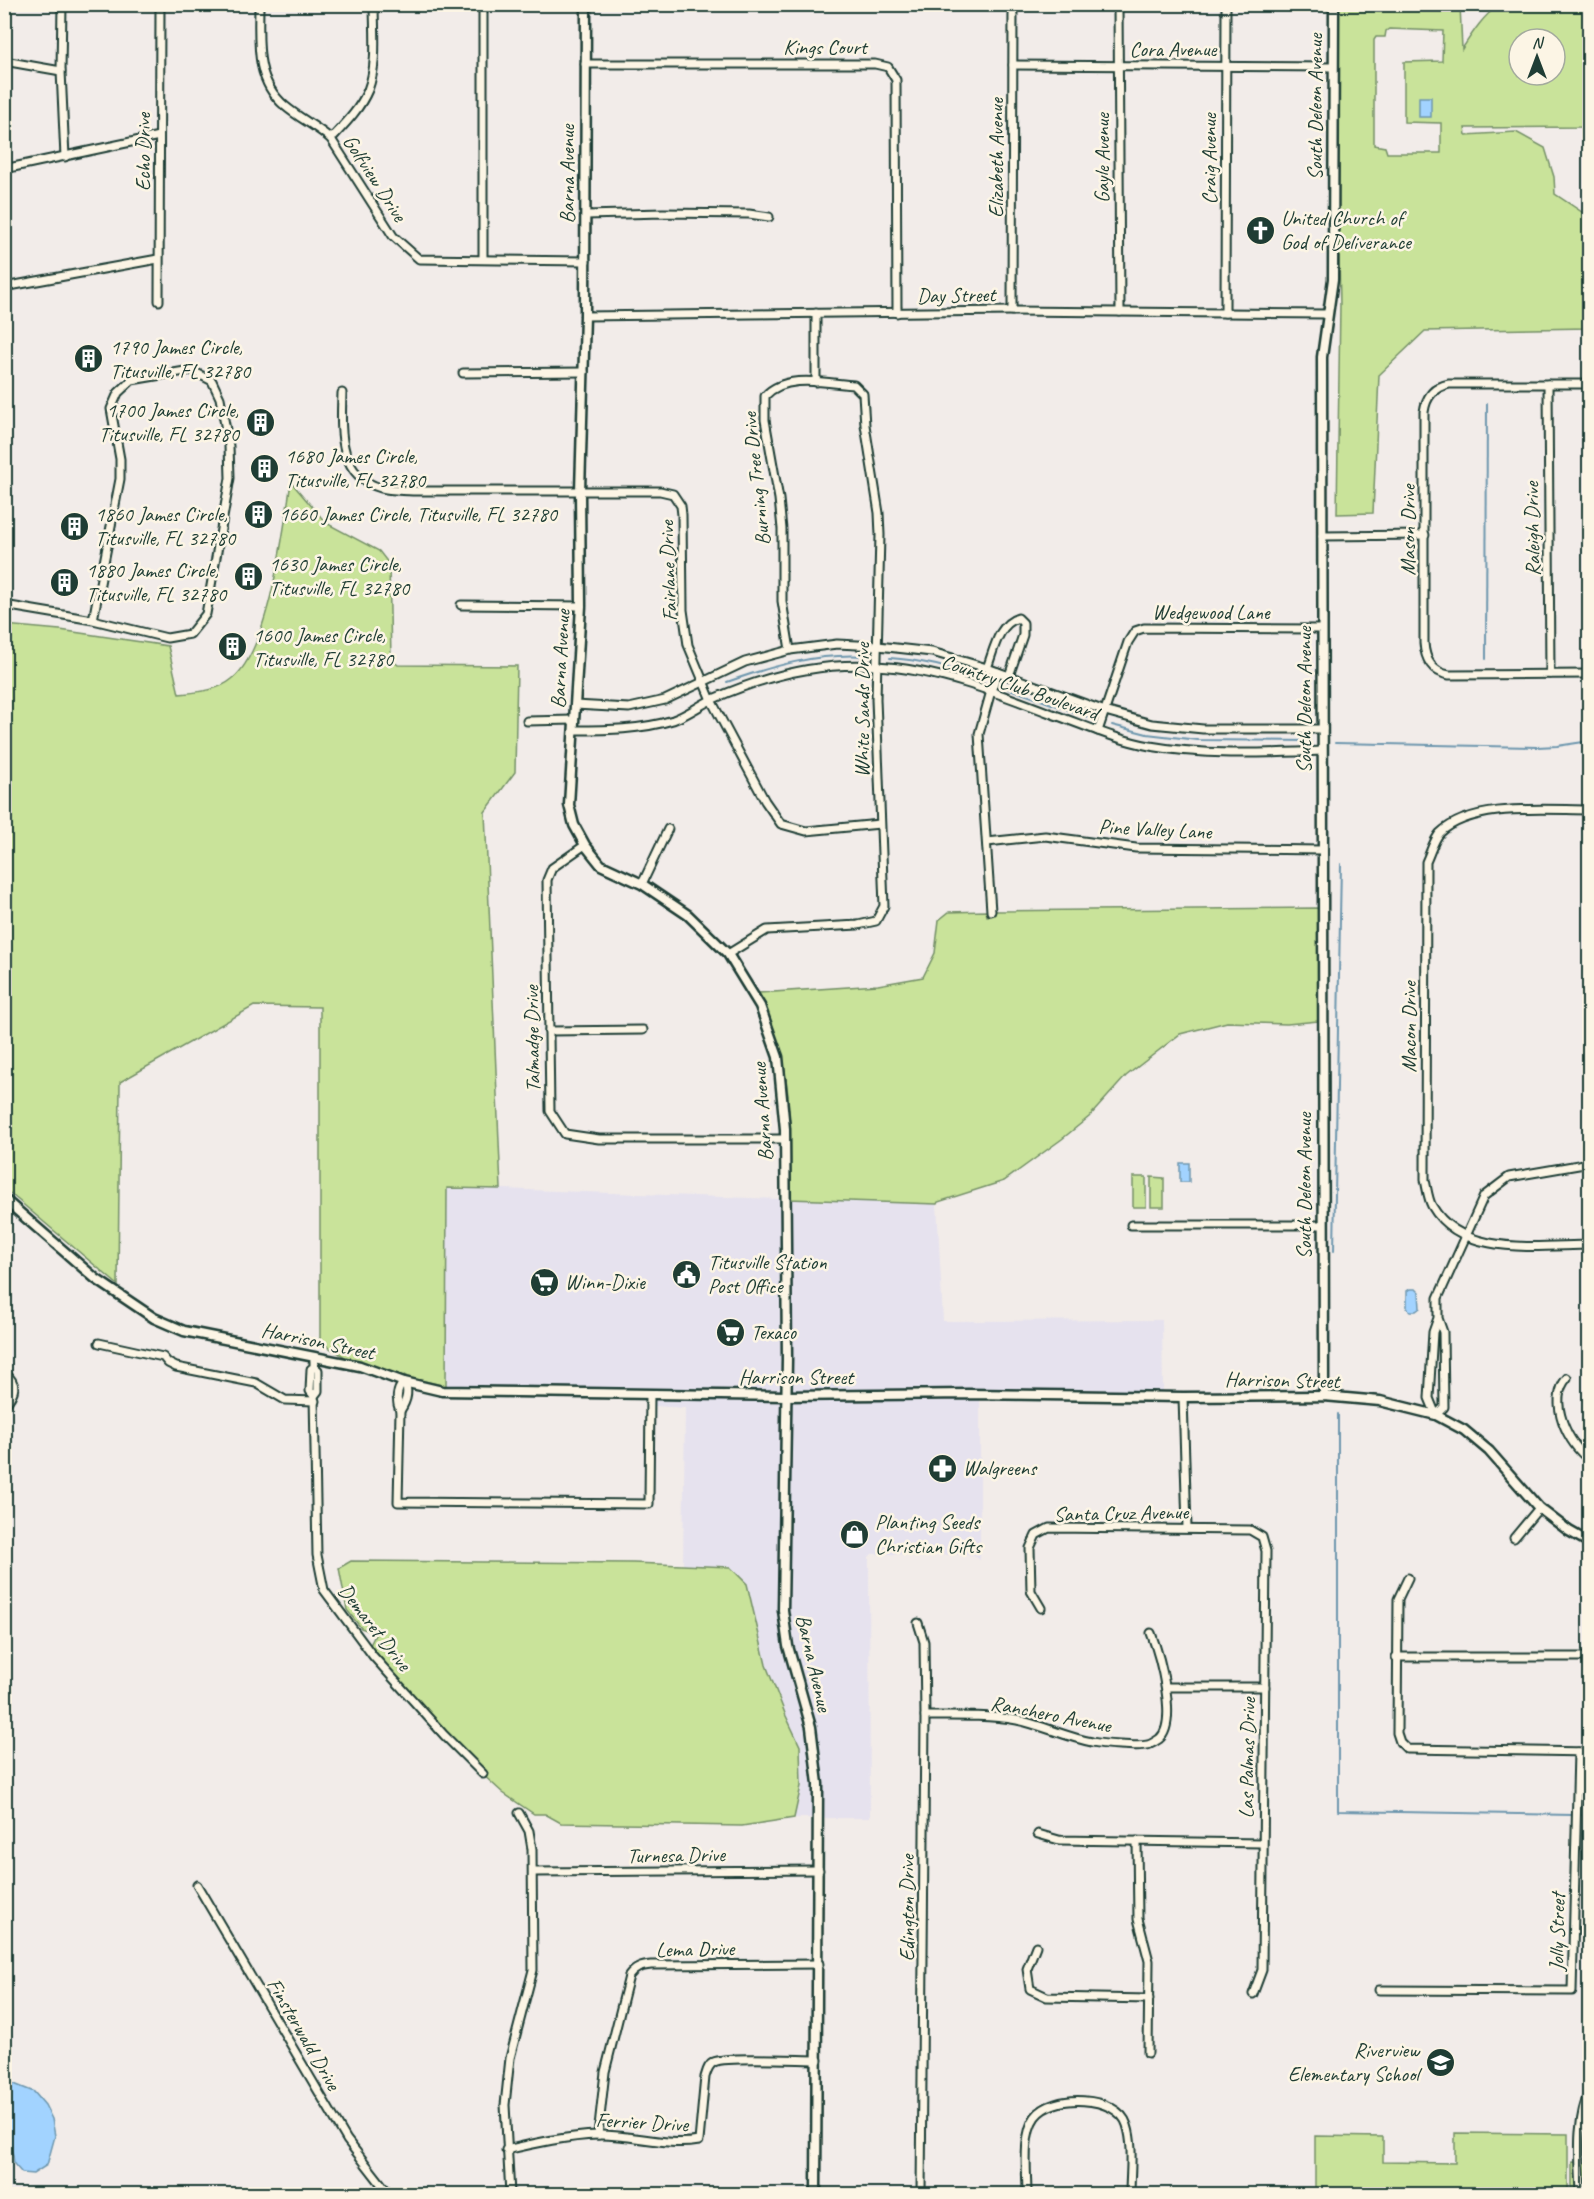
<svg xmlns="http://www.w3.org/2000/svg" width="1594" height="2199" font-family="Caveat,sans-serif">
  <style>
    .built { fill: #e6e2ee }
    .green { fill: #c9e39a; stroke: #749067; stroke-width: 1.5; fill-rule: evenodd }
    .water { fill: #a2d3ff; stroke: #6e97ae; stroke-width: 1.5 }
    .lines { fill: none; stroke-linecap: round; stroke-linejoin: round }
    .stream { stroke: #6e97ae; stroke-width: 2 }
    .minor-casing { stroke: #1f3d34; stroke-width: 11 }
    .tertiary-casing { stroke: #1f3d34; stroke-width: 13 }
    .minor { stroke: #fcf5e5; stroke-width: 7 }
    .tertiary { stroke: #fcf5e5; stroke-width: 8 }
    .labels { text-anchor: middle; stroke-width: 5; stroke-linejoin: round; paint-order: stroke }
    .street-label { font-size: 21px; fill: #1f3d34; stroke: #fcf5e5 }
    .poi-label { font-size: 21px; fill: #1f3d34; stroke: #fcf5e5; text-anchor: start }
  </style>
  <rect width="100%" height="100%" fill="#f2ece9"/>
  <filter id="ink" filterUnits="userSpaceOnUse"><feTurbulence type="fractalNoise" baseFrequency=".0167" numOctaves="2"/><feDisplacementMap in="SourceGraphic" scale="12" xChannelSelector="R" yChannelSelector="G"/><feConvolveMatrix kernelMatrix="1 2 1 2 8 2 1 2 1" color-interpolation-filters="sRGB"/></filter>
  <g filter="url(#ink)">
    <g class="built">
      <path d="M 447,1187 L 781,1199 L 781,1391 L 446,1386 Z"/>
      <path d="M 789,1199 L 937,1204 L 943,1321 L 1162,1320 L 1163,1392 L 968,1389 L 790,1391 Z"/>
      <path d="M 654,1399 L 781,1400 L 779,1611 L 784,1648 L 807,1728 L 814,1785 L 815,1818 L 794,1818 L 801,1786 L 800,1746 L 786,1716 L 766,1665 L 747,1584 L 702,1567 L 683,1566 L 685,1408 L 654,1406 Z"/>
      <path d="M 980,1399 L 980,1560 L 974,1555 L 872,1554 L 869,1557 L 870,1818 L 823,1818 L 823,1784 L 815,1727 L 792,1645 L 787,1610 L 790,1400 Z"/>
    </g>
    <g class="green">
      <path d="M 1338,5 L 1460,5 L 1462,49 C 1473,32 1483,16 1499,5 L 1589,5 L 1589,125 L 1587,127 L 1465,128 L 1466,135 L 1516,132 L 1545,148 L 1554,177 L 1555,194 L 1582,212 L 1589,213 L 1589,328 L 1425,331 L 1379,375 L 1373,513 L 1337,514 L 1340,305 L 1337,156 ZM 1389,29 L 1443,31 L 1442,61 L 1404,62 L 1404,122 L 1441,123 L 1441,153 L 1387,153 L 1385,147 L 1374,145 L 1374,40 L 1376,37 L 1385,37 L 1386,31 ZM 1519,39 L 1555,39 L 1555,75 L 1519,75 Z"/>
      <path d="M 291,482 L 326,523 L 379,551 L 389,564 L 391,659 L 398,665 L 517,666 L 515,772 L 485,812 L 501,1189 L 447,1188 L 446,1386 L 407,1377 L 405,1375 L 403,1376 L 350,1360 L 320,1342 L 320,1007 L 254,1006 L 120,1082 L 118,1285 L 5,1189 L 5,625 L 60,630 L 168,646 L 179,694 C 197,692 218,691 232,679 C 269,651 284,528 291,482 Z"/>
      <path d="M 1318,908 L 1318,1021 L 1287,1024 L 1227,1022 L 1180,1034 L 1126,1076 L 1089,1117 L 1062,1139 L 1004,1181 L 938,1202 L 937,1204 L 789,1199 C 789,1155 793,1097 781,1055 C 776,1034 765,1014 759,993 L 878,985 L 923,977 L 935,953 L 939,920 L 949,912 L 986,911 L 987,916 L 995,915 L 995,911 Z"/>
      <rect x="1133" y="1177" width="13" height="30"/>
      <path d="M 1151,1177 L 1164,1178 L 1164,1207 L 1151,1207 Z"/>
      <path d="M 351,1561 L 633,1563 L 730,1567 L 747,1584 L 766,1665 L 786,1716 L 800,1746 L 801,1786 L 794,1818 L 742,1826 L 561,1823 L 545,1814 L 534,1814 L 503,1793 L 481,1773 L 367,1651 L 376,1633 L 361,1628 L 347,1610 L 339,1568 Z"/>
      <path d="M 1455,2133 L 1568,2134 L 1568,2194 L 1315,2194 L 1315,2136 L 1383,2137 L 1383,2162 L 1455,2163 Z"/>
      <path d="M 1572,2162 L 1589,2163 L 1589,2194 L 1572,2194 Z"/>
    </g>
    <g class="water">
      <rect x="1419" y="97" width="12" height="20"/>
      <rect x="1180" y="1163" width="9" height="19"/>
      <path d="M 1410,1289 L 1416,1289 L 1419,1292 L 1420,1308 L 1416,1311 L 1410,1311 L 1407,1308 L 1407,1291 Z"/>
      <path d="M 4,2080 L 34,2092 L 45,2105 L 52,2119 L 55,2136 L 47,2165 L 33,2174 L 22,2173 L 14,2164 L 13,2155 L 5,2135 Z"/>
    </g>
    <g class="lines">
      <g class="stream">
        <path d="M 890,658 C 922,660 952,668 982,679"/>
        <path d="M 1486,659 L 1487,403"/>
        <path d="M 727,682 C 772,666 817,653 866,656"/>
        <path d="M 1007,688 L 1088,717"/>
        <path d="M 1112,725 L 1147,734 L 1198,740 L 1309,741"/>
        <path d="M 1335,743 L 1537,747 L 1557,746 L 1590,741"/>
        <path d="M 1334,1251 L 1341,864"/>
        <path d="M 1338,1414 L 1338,1811 L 1573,1815"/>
        <path d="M 1579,1815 L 1590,1815"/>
      </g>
      <defs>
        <g id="minor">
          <path d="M 62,4 L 61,71 L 65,157"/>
          <path d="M 259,4 C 259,41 254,80 285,106 C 299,118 316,126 331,139 L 393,236 L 419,259 L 586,261"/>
          <path d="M 483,4 L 483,259"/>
          <path d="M 1118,4 L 1120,312"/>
          <path d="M 4,61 L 61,71"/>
          <path d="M 585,64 L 875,64 L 888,67 L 896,80 L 897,313"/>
          <path d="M 1013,65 L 1333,67"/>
          <path d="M 331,139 C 345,124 360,109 368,90 C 378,64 374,31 374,4"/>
          <path d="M 4,169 L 159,136"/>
          <path d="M 586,215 L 663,213 L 749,214 L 769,217"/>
          <path d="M 4,287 L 158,259"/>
          <path d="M 159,301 L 160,4"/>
          <path d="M 1012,311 L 1013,4"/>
          <path d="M 816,313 L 816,382"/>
          <path d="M 1225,313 L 1226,4"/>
          <path d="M 585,316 L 1012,311 L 1327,314"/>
          <path d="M 463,373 L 584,372"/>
          <path d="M 1548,384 L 1550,674"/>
          <path d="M 1590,384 L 1449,384 C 1434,387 1426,396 1424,412 L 1424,643 C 1425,659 1432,672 1449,675 L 1590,674"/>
          <path d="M 342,393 C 341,429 337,476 381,488 C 391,491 402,490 413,491 L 660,491 L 673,494 L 681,506 L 682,515 L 683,610 L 688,645 L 711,700 L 765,801 L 781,824 L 806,831 L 880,824"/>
          <path d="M 1322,536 L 1425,535"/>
          <path d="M 4,605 L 93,620 L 167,638 L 190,634 L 206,614 L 230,478 L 229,446 L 220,398 L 212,381 L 191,370 L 132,380 L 118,393 L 111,409 L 120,459 L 120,479 L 93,620"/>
          <path d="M 461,605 L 581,606"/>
          <path d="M 987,668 C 994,650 998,624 1018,618 L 1023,623 L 1023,635 L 1009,676"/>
          <path d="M 575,705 L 629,708 L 665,700 L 745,662 L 790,650 L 837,644 L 878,646 L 932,652 L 987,668 L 1105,711 L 1152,724 L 1203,729 L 1323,729"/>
          <path d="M 527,721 L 574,720"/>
          <path d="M 574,730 C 607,730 640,730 673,720 C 687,715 700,705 713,699 C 765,676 819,662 876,666 C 937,669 998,693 1055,715 C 1086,726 1117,740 1150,746 C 1206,756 1265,753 1322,751"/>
          <path d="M 1098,731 L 1128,642 L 1135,631 L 1144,628 L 1322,629"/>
          <path d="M 1590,810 C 1546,810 1473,802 1440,833 C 1434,839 1430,854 1426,862 L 1425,1180 C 1427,1188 1428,1199 1432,1206 C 1462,1258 1539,1245 1590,1245"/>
          <path d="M 987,842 L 1045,836 L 1136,848 L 1322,850"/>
          <path d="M 585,845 L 552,868 L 547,880 L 550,1111 L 565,1134 L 599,1139 L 785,1139"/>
          <path d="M 642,884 L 668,829"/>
          <path d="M 991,911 L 979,734 L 991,691 L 998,672"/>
          <path d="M 728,954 L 767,930 L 858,925 L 876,921 L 884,906 L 876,699 L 880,535 L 879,513 L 865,425 L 863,394 L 854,385 C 826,383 785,373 765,396 L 765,420 L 779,499 L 782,529 L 782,601 L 790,650"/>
          <path d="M 549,1031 L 643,1030"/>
          <path d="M 1131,1225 L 1322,1225"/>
          <path d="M 1438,1318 L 1443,1332 L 1444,1407 L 1436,1415 L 1429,1398 L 1433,1332 L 1438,1318 L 1438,1298 L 1484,1196 L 1509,1177 L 1590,1163"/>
          <path d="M 99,1343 L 163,1357 L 168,1363 L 176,1367 L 256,1383 L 285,1400 L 315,1401"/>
          <path d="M 314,1358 L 314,1367 L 311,1369 L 310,1391 L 314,1396 L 317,1555 L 324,1590 L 373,1656 L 444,1735 L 483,1774"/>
          <path d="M 314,1367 L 318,1370 L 318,1391 L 314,1396"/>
          <path d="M 4,1372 C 20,1386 14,1392 4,1407"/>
          <path d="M 1567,1378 C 1547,1401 1568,1445 1590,1460"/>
          <path d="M 404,1382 C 396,1390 396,1401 400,1411 L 398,1502 L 649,1504 L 650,1394"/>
          <path d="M 1183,1397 L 1187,1528"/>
          <path d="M 400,1411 C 406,1402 410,1392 404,1382"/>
          <path d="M 1514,1538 L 1539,1508"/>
          <path d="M 1408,1578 L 1398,1599 L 1397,1733 L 1400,1742 L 1407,1749 L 1590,1752"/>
          <path d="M 1041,1608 L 1031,1591 L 1030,1548 L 1036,1535 L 1049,1528 L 1250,1530 L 1262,1537 L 1266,1551 L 1262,1970 L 1253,1994"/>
          <path d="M 918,1623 L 924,1642 L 925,1716 L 921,2194"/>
          <path d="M 1396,1657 L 1590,1657"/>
          <path d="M 1166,1687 L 1265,1687"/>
          <path d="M 925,1716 C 956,1716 987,1715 1017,1720 C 1042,1725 1066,1737 1092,1742 C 1101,1744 1138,1747 1147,1745 C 1150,1745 1156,1741 1159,1739 C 1179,1723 1159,1654 1151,1633"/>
          <path d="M 1038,1834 L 1059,1840 L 1262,1843"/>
          <path d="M 1137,1841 L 1138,1919 L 1149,1961 L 1148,2053"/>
          <path d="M 533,1872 L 819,1870"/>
          <path d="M 197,1885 L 347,2140 L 389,2194"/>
          <path d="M 1036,1946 L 1027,1969 L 1030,1989 L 1047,1997 L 1149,1999"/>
          <path d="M 1379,1990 L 1572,1991 L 1578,1752"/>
          <path d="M 598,2135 L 605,2072 L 629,1976 C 635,1968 641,1966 651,1965 L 819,1964"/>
          <path d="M 506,2150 C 536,2143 567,2136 598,2135 C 631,2134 667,2147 699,2141 L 705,2077 C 707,2071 708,2065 714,2062 C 726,2056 800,2060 818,2060"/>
          <path d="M 510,2194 L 505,2105 L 510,2058 L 533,1970 L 532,1849 L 529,1831 L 519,1813"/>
          <path d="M 1027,2194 C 1027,2173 1022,2135 1035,2117 C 1052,2093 1117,2095 1127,2125 C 1134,2146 1130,2173 1130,2194"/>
          <path d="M 1581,2194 C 1580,2160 1575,2123 1590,2090"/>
        </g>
        <g id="tertiary">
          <path d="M 586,4 L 585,316 L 580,491 L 581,606 L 569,805 L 574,825 L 585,845 L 601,865 L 642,884 L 688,915 L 728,954 L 760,1006 L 778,1057 L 785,1129 L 787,1359 L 783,1610 L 788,1646 L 811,1727 L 818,1784 L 816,2194"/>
          <path d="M 4,1199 L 96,1279 L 154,1318 L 184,1331 L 360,1366 L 404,1382 L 442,1391 L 785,1396 L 968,1394 L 1183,1397 L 1324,1396 L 1380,1401 L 1436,1415 L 1464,1430 L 1489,1451 L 1539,1508 L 1569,1531 L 1590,1543"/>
          <path d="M 1324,1396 L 1322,357 L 1333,279 L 1334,4"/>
        </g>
      </defs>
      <use href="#minor" class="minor-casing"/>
      <use href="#tertiary" class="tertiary-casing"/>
      <use href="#minor" class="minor"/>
      <use href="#tertiary" class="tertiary"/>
    </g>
  </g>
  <defs>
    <symbol id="church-disc" viewBox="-11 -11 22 22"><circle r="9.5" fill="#1f3d34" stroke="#fcf5e5"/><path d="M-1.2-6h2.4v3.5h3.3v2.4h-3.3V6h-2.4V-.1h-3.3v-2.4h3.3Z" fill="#fff"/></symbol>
    <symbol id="building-disc" viewBox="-11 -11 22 22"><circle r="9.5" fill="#1f3d34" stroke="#fcf5e5"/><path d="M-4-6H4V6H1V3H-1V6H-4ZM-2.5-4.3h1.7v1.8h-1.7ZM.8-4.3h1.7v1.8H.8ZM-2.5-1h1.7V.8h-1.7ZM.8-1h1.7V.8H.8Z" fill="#fff"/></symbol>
    <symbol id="civic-disc" viewBox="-11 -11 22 22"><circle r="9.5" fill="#1f3d34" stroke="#fcf5e5"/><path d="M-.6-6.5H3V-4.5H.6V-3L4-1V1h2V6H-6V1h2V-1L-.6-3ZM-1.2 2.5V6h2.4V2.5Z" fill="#fff"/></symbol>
    <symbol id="supermarket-disc" viewBox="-11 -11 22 22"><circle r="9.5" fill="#1f3d34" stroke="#fcf5e5"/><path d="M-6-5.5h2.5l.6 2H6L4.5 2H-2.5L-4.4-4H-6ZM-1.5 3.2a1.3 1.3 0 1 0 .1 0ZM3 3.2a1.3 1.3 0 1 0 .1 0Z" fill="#fff"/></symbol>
    <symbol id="pharmacy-disc" viewBox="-11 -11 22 22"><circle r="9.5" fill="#1f3d34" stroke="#fcf5e5"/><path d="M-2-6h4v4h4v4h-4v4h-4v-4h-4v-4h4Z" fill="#fff"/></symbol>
    <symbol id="shop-disc" viewBox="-11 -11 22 22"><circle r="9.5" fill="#1f3d34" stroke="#fcf5e5"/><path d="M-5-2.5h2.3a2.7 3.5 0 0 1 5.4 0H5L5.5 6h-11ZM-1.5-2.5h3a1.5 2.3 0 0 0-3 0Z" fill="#fff"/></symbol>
    <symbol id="school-disc" viewBox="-11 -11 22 22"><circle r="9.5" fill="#1f3d34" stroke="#fcf5e5"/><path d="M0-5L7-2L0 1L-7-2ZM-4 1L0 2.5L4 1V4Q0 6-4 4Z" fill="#fff"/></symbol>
  </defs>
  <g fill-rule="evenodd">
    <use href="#church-disc" x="1244" y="214" width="33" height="33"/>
    <use href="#building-disc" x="72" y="342" width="33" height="33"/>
    <use href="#building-disc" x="244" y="406" width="33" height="33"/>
    <use href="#building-disc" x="248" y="452" width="33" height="33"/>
    <use href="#building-disc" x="242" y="498" width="33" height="33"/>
    <use href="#building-disc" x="58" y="510" width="33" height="33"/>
    <use href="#building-disc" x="232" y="560" width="33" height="33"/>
    <use href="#building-disc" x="48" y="566" width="33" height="33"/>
    <use href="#building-disc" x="216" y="630" width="33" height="33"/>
    <use href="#civic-disc" x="670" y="1258" width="33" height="33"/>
    <use href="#supermarket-disc" x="528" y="1266" width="33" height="33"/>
    <use href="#supermarket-disc" x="714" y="1316" width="33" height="33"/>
    <use href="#pharmacy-disc" x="926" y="1452" width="33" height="33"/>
    <use href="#shop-disc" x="838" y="1518" width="33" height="33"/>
    <use href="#school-disc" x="1424" y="2046" width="33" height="33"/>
  </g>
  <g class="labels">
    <g class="street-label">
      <text x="825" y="54">Kings Court</text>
      <text x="1173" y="56">Cora Avenue</text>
      <text transform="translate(1315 107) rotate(-90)" y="7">South Deleon Avenue</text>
      <text transform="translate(143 152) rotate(-90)" y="7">Echo Drive</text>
      <text transform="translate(996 158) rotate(-90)" y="7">Elizabeth Avenue</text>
      <text transform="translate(1102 158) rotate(-90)" y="7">Gayle Avenue</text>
      <text transform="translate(1209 159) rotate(-90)" y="7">Craig Avenue</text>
      <text transform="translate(567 174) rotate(-90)" y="7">Barna Avenue</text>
      <text transform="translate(375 178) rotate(57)" y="7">Golfview Drive</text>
      <text transform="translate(956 295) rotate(-1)" y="7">Day Street</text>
      <text transform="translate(756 479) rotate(-96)" y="7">Burning Tree Drive</text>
      <text transform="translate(1532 529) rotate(-91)" y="7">Raleigh Drive</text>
      <text transform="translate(1408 530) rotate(-90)" y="7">Mason Drive</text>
      <text transform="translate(668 571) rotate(-92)" y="7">Fairlane Drive</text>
      <text x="1211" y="619">Wedgewood Lane</text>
      <text transform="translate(560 659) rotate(-87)" y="7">Barna Avenue</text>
      <text transform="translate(1020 687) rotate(19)" y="7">Country Club Boulevard</text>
      <text transform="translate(1304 700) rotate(-90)" y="7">South Deleon Avenue</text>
      <text transform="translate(862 710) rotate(-90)" y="7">White Sands Drive</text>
      <text transform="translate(1155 829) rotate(3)" y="7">Pine Valley Lane</text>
      <text transform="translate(1409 1027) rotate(-90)" y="7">Macon Drive</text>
      <text transform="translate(532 1039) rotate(-91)" y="7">Talmadge Drive</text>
      <text transform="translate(762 1112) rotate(-94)" y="7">Barna Avenue</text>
      <text transform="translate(1304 1186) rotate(-90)" y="7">South Deleon Avenue</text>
      <text transform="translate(318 1341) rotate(12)" y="7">Harrison Street</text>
      <text x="796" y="1384">Harrison Street</text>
      <text transform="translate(1282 1380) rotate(1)" y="7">Harrison Street</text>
      <text transform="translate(1121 1513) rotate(-1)" y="7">Santa Cruz Avenue</text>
      <text transform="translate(375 1627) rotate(52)" y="7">Demaret Drive</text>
      <text transform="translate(814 1663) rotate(77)" y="7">Barna Avenue</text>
      <text transform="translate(1051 1714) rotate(11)" y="7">Ranchero Avenue</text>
      <text transform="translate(1247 1758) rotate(-89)" y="7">Las Palmas Drive</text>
      <text transform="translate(676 1855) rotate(-1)" y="7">Turnesa Drive</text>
      <text transform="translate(907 1908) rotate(-90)" y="7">Edington Drive</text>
      <text transform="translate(1557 1932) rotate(-89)" y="7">Jolly Street</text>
      <text transform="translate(695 1949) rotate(-1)" y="7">Lema Drive</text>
      <text transform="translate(304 2034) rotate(60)" y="7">Finsterwald Drive</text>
      <text transform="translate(642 2122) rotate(3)" y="7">Ferrier Drive</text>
    </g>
    <g class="poi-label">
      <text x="1281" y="225">United Church of<tspan x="1281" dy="24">God of Deliverance</tspan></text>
      <text x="110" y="354">1790 James Circle,<tspan x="110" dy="24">Titusville, FL 32780</tspan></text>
      <text x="239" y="417" text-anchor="end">1700 James Circle,<tspan x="239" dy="24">Titusville, FL 32780</tspan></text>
      <text x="285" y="463">1680 James Circle,<tspan x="285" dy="24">Titusville, FL 32780</tspan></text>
      <text x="95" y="521">1860 James Circle,<tspan x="95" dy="24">Titusville, FL 32780</tspan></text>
      <text x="279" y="521">1660 James Circle, Titusville, FL 32780</text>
      <text x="269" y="571">1630 James Circle,<tspan x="269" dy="24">Titusville, FL 32780</tspan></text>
      <text x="86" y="577">1880 James Circle,<tspan x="86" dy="24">Titusville, FL 32780</tspan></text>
      <text x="253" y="642">1600 James Circle,<tspan x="253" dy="24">Titusville, FL 32780</tspan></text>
      <text x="708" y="1269">Titusville Station<tspan x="708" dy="24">Post Office</tspan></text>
      <text x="565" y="1289">Winn-Dixie</text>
      <text x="751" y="1339">Texaco</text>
      <text x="963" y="1475">Walgreens</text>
      <text x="875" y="1529">Planting Seeds<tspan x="875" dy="24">Christian Gifts</tspan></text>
      <text x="1419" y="2057" text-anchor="end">Riverview<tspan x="1419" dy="24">Elementary School</tspan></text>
    </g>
  </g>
  <rect width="1594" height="2199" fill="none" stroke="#fcf5e5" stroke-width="24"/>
  <rect x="12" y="12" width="1570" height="2175" fill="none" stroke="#1f3d34" stroke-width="2" filter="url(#ink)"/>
  <g transform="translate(1537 57)"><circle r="28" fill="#fcf5e5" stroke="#a4ab9e" stroke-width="1.5"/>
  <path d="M0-4.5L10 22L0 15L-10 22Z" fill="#1f3d34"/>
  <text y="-9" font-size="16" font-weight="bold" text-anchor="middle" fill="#1f3d34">N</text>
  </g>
</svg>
